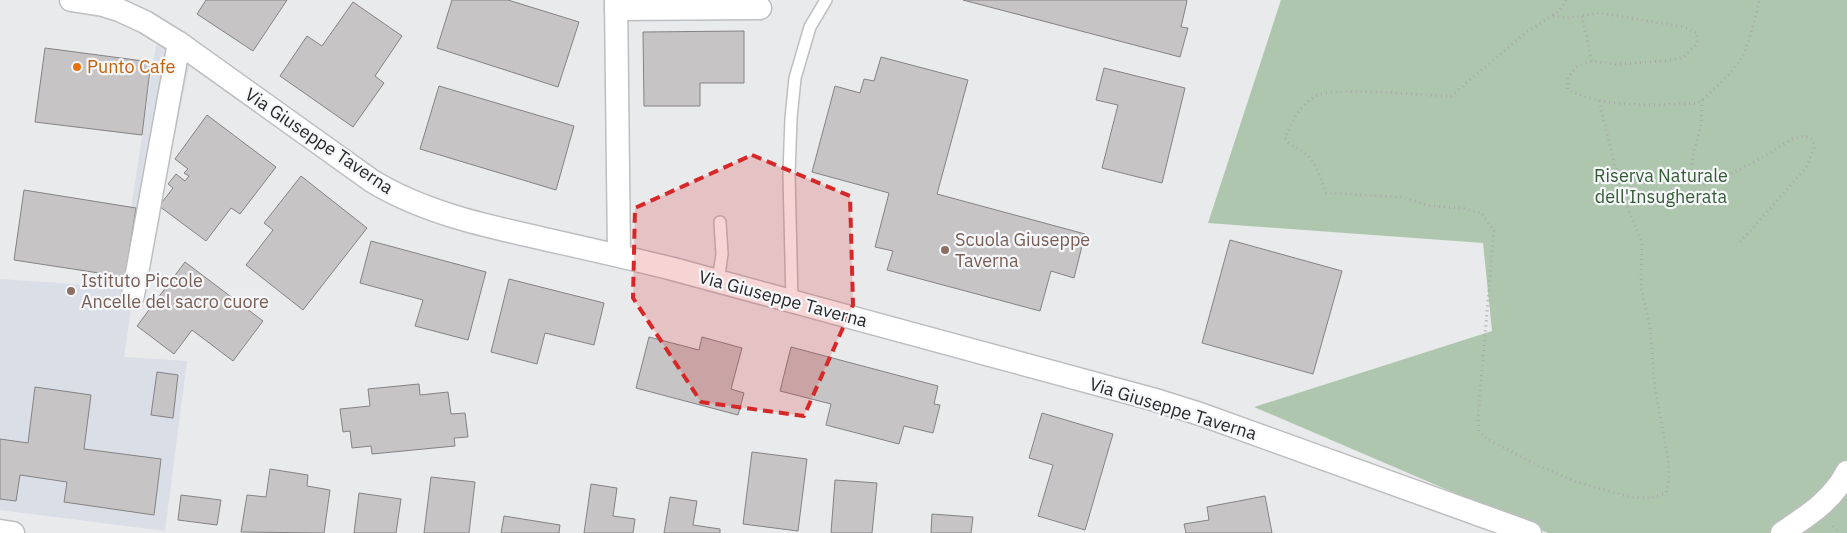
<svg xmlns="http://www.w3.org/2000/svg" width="1847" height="533" font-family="'IBM Plex Sans',sans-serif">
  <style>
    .built { fill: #dadee7 }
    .green { fill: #afc6ae }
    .building { fill: #c7c4c5; stroke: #848283 }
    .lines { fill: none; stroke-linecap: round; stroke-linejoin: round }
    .lane-casing { stroke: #bdbec0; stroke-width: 14 }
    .street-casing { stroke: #bdbec0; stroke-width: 25 }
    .path { stroke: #a9a9ab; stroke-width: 3; stroke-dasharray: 1 4; stroke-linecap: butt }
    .lane { stroke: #fff; stroke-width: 11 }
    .street { stroke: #fff; stroke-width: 22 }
    .marked { fill: #d62828; fill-opacity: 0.2; stroke: #d62828; stroke-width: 4; stroke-dasharray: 10 6; stroke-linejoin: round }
    .food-dot { fill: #e8710a; stroke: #f6f7fa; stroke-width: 2 }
    .education-dot { fill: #8d6e63; stroke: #f6f7fa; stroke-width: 2 }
    .labels { text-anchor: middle; stroke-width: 4.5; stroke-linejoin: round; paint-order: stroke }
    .food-label { font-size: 18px; fill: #c56008; stroke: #f6f7fa; text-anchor: start }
    .street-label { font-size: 18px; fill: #282829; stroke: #f6f7fa }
    .park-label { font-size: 18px; fill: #345b34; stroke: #f6f7fa }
    .education-label { font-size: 18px; fill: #785e54; stroke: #f6f7fa; text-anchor: start }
  </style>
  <rect width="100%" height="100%" fill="#e9eaec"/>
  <path class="built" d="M 156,45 L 192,53 L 141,296 L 133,295 L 124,357 L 187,361 L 165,531 L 0,510 L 0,279 L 119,287 Z"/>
  <path class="green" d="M 1281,0 L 1847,0 L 1847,533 L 1548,533 L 1254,407 L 1492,331 L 1483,243 L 1208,223 Z"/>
  <g class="building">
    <path d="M 206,0 L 287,0 L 253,51 L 197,14 Z"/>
    <path d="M 452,0 L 508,0 L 579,22 L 558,87 L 437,48 Z"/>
    <path d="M 963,0 L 1186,0 L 1187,1 L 1181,27 L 1188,28 L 1180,57 Z"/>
    <path d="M 353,2 L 402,36 L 375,76 L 384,83 L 353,127 L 280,76 L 307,36 L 322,46 Z"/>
    <path d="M 744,31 L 744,83 L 700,83 L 700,106 L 644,106 L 643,32 Z"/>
    <path d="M 45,48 L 151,62 L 142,135 L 35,122 Z"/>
    <path d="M 881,57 L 968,80 L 937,194 L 1085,234 L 1074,278 L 1051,271 L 1040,311 L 887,270 L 893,251 L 875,247 L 889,193 L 812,172 L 835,86 L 860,93 L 864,79 L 874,81 Z"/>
    <path d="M 1104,68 L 1185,88 L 1162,183 L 1102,168 L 1118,105 L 1096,100 Z"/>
    <path d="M 439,86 L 574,126 L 556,190 L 420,149 Z"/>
    <path d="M 207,115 L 276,167 L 240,214 L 231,208 L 206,241 L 159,206 L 173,188 L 168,184 L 176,174 L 185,181 L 189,176 L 184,173 L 188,169 L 175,159 Z"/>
    <path d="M 301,176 L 367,228 L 303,310 L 246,265 L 273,230 L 264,223 Z"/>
    <path d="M 24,190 L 136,208 L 125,277 L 14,260 Z"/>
    <path d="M 1230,240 L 1342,271 L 1313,374 L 1202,343 Z"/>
    <path d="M 371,241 L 486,272 L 468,340 L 415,326 L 423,300 L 360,283 Z"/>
    <path d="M 185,262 L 263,321 L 233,361 L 192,330 L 174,354 L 137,326 Z"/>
    <path d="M 509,279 L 604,303 L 594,345 L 545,333 L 537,364 L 491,352 Z"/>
    <path d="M 649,337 L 699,350 L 702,337 L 742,348 L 731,389 L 744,393 L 738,415 L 636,388 Z"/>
    <path d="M 791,347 L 938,386 L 934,404 L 940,405 L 933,433 L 904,426 L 899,444 L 826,425 L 831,404 L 780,391 Z"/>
    <path d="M 157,372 L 178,375 L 173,418 L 151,415 Z"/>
    <path d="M 419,384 L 420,395 L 448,392 L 451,414 L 465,413 L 468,437 L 454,438 L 455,446 L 372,454 L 371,446 L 352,448 L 350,431 L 343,432 L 340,409 L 370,406 L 368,389 Z"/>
    <path d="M 35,387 L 91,395 L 84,449 L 161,459 L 154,515 L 64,502 L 67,482 L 20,475 L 16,501 L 0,499 L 0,439 L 28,443 Z"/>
    <path d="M 1042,413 L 1113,434 L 1085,530 L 1038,516 L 1053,465 L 1029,458 Z"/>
    <path d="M 752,452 L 807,459 L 798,531 L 743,524 Z"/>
    <path d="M 270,469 L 308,475 L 307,486 L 330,490 L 324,533 L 241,532 L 247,495 L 266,497 Z"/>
    <path d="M 431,477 L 475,482 L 469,533 L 424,533 Z"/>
    <path d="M 835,480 L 877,483 L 872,533 L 831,533 Z"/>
    <path d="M 591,484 L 617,488 L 613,516 L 635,519 L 633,533 L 584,533 Z"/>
    <path d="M 359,493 L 401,499 L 396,533 L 354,533 Z"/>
    <path d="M 181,495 L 221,500 L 217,525 L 178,520 Z"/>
    <path d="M 1265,496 L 1272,533 L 1186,533 L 1184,524 L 1209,520 L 1207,507 Z"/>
    <path d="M 670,497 L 697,501 L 693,525 L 720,529 L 720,533 L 664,533 Z"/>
    <path d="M 932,514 L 973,517 L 971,533 L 931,533 Z"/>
    <path d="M 504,516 L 560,525 L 559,533 L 501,533 Z"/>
  </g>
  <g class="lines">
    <defs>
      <g id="lane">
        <path d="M 718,282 L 722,254 L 720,222"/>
        <path d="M 792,302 L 789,174 L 791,118 L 795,78 L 810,27 L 826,0"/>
      </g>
      <g id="street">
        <path d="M 71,0 L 103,5 L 119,10 L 145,22 L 179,43 L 372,181 C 423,212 482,225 540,238 C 584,248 629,258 673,269 L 1152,399 L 1200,414 L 1530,533"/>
        <path d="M 616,0 L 619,255"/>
        <path d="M 616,9 L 760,8"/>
        <path d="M 133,295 L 179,43"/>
        <path d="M 0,531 L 13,533"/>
        <path d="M 1782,533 C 1807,516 1833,500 1847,472"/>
      </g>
    </defs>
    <use href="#lane" class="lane-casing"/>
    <use href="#street" class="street-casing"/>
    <g class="path">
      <path d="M 1566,0 L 1559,11 L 1528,31 L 1451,96 C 1425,96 1331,85 1314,97 C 1299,106 1293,121 1285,137 C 1289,147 1298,147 1306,154 C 1317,163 1321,180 1326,193 L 1401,197 L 1430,206 L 1461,208 L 1482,213 L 1494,231 L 1478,416 L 1479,431 L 1487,439 L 1539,466 L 1577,482 L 1630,497 L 1651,498 L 1666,493 L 1669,479 L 1668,459 L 1655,388 L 1650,327 L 1641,287 L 1642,243 L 1621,192 L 1599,101"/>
      <path d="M 1553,15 L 1566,18 L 1600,13 L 1684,27 L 1697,33 L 1697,44 L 1684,57 L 1665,61 L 1616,64 L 1592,61 L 1576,67 L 1568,78 L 1568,90 C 1608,109 1655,105 1698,103 C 1712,91 1731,75 1741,59 C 1749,44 1756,17 1759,0"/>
      <path d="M 1582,16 L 1592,61"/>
      <path d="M 1702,100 L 1701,125 L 1693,155 L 1690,175 L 1697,185 L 1713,183 L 1756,161 L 1792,139 L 1805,136 L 1813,140 L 1814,148 L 1806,168 L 1740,242"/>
      <path d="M 1833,526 L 1840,533"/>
    </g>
    <use href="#lane" class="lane"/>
    <use href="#street" class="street"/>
  </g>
  <path class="marked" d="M 752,155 L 850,196 L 853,305 L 804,416 L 701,402 L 633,298 L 635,208 Z"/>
  <circle class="food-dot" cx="77" cy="67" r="5"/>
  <g class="education-dot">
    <circle cx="945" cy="250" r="5"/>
    <circle cx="71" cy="291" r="5"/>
  </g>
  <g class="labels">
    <g class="food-label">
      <text x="87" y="73">Punto Cafe</text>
    </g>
    <g class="street-label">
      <text transform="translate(319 141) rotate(34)" y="6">Via Giuseppe Taverna</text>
      <text transform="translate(783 299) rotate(15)" y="6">Via Giuseppe Taverna</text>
      <text transform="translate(1173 409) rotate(17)" y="6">Via Giuseppe Taverna</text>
    </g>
    <g class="park-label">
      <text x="1661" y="182">Riserva Naturale<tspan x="1661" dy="21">dell'Insugherata</tspan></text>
    </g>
    <g class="education-label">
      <text x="955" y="246">Scuola Giuseppe<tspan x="955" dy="21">Taverna</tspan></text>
      <text x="81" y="287">Istituto Piccole<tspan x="81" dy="21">Ancelle del sacro cuore</tspan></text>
    </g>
  </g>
</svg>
